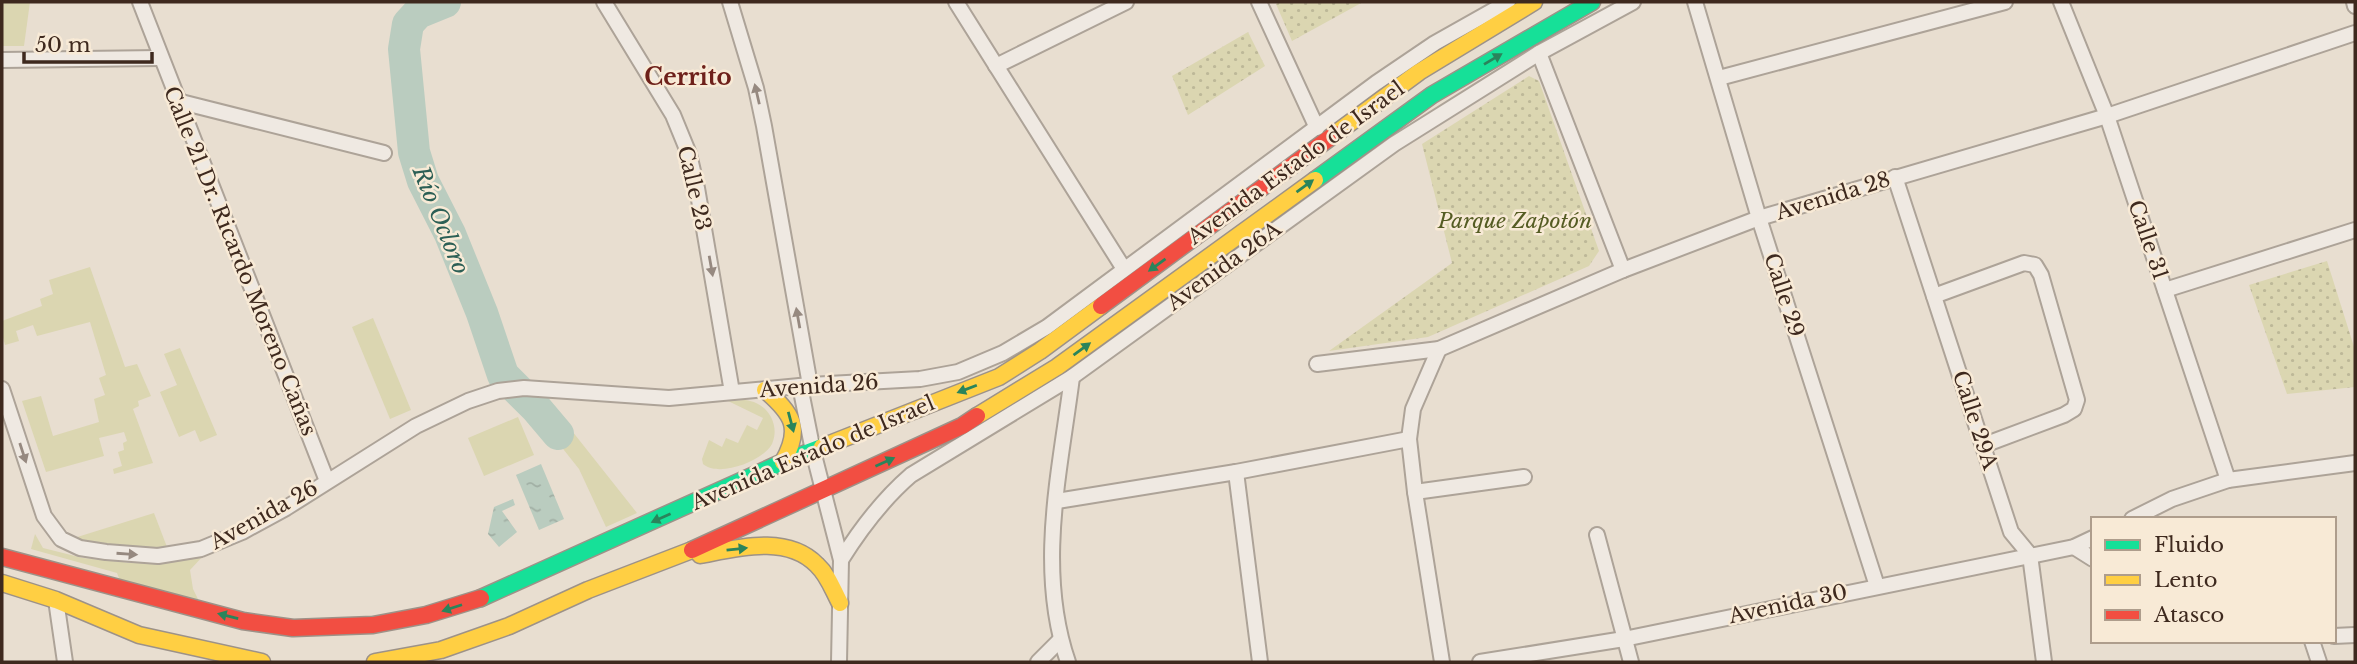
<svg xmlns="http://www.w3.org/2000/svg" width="2357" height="664" font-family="'Libre Baskerville',serif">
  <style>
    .green { fill: #dbd6b1 }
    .park { fill: url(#park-dots) }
    .water { fill: url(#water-ripples) }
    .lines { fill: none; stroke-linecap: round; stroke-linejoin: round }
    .river { stroke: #baccbf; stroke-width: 32 }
    .street-casing { stroke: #ada398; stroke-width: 18 }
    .fast-casing { stroke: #9d9288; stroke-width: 19 }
    .slow-casing { stroke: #9d9288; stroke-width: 19 }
    .jam-casing { stroke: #9d9288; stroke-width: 19 }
    .street { stroke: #efe9e2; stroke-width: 14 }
    .fast { stroke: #16e098; stroke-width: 16 }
    .slow { stroke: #ffcf43; stroke-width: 16 }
    .jam { stroke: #f24e42; stroke-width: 16 }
    .oneway { fill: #2a845b }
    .oneway2 { fill: #968980 }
    .labels { text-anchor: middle; stroke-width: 5; stroke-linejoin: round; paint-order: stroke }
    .street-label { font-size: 21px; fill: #3e291e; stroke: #f8ead6 }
    .park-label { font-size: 21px; font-style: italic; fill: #555c23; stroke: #f8ead6 }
    .neighbourhood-label { font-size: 23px; font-weight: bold; fill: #6e201a; stroke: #f8ead6 }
    .water-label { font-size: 23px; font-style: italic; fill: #2c5f55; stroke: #f8ead6 }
  </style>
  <defs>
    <pattern id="park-dots" width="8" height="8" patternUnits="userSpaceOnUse" patternTransform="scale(1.75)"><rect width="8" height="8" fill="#dbd6b1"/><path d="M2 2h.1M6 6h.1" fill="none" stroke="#bdb898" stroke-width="1.8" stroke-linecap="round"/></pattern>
    <pattern id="water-ripples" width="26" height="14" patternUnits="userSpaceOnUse" patternTransform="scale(1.75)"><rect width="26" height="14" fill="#baccbf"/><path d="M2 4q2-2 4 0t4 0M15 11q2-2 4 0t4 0" fill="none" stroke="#a1afa4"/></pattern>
  </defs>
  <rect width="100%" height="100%" fill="#e8ded0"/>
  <g class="green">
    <path d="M 2,2 L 30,2 L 24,46 L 2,46 Z"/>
    <path d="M 90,267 L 125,367 L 137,364 L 151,396 L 138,401 L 139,406 L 133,409 L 153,463 L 114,474 L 113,469 L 122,466 L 118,452 L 124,450 L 123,443 L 127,441 L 124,432 L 99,438 L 104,456 L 46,472 L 22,401 L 41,396 L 53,436 L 99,422 L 94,399 L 105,395 L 99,378 L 106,375 L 90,322 L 37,336 L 33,325 L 16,331 L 19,341 L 5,345 L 2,334 L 2,321 L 42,306 L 40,299 L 53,294 L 49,280 Z"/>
    <path d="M 373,318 L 411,410 L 390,419 L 352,327 Z"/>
    <path d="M 180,348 L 217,435 L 200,442 L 195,430 L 179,437 L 160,392 L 177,385 L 164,354 Z"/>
    <path d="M 531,398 L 553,407 L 637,513 L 606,527 L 579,469 L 541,421 L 518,399 Z"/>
    <path d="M 728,401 C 735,401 744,399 750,401 C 769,405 780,426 772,444 C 763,461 719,478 703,464 L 702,459 L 709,440 L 722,447 L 726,438 L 738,443 L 747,425 L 757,430 L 763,418 Z"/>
    <path d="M 518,417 L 534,455 L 484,476 L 468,438 Z"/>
    <path d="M 154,513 L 167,547 L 108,549 L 71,539 Z"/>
    <path d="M 35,534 L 43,548 L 83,558 L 132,563 L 203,556 L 190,570 L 193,589 L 199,601 L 120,581 L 117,573 L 31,549 Z"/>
  </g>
  <g class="park">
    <path d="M 1280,2 L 1363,2 L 1292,41 L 1276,4 Z"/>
    <path d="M 1248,32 L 1265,66 L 1188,115 L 1172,76 Z"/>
    <path d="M 1529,76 L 1539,81 L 1599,251 L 1589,266 L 1428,337 L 1329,351 L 1452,263 L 1422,144 Z"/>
    <path d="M 2327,261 L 2355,350 L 2355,387 L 2287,394 L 2249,285 Z"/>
  </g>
  <g class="water">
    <path d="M 541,464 L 564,519 L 539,530 L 516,475 Z"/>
    <path d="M 513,499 L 515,505 L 502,511 L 517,532 L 499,547 L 488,534 L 494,507 Z"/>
  </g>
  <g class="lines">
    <path class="river" d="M 445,2 L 418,13 L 408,24 L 404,49 L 414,152 L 423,181 L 450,234 L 482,313 L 503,375 L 536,408 L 558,434"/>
    <defs>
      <g id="street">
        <path d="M 140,2 L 327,481"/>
        <path d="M 604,2 L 673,115 L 689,154 L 697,188 L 732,392"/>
        <path d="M 730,2 L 756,88 L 764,126 L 810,385"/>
        <path d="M 956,2 L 1124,269"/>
        <path d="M 1259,2 L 1317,128"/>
        <path d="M 1695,2 L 1759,218 L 1877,586"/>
        <path d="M 2061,2 L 2107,116 L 2228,480"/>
        <path d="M 2354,2 L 2355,6"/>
        <path d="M 1539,53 L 1623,270"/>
        <path d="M 2,60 L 160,58"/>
        <path d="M 996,66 L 1126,2"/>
        <path d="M 1719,78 L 2005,2"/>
        <path d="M 177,101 L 384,153"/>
        <path d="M 1895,177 L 2011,532 L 2030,555 L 2044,662"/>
        <path d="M 2165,290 L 2355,230"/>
        <path d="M 1934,296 L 2024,263 L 2035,265 L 2041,275 L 2077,400 L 2074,409 L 2064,415 L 1984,445"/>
        <path d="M 1439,349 L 1413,409 L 1409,439 L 1415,492 L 1442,662"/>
        <path d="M 1317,364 L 1439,349 L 1623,270 L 1759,218 L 2107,116 L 2355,33"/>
        <path d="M 800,386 L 813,451 L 841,560 L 839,662"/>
        <path d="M 2,389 L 44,516 L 61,539 L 80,548 L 106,552 L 158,556 L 201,549 L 242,532 L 286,508 L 416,426 L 468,401 L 498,391 L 524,388 L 669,398 L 810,385 L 920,379 L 958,372 L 1003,353 L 1047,327 L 1376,83 L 1435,43 L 1508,2"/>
        <path d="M 1236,472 L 1260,662"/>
        <path d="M 1415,492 L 1524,477"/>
        <path d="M 1057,501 L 1236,472 L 1409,439"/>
        <path d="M 2132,519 L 2172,499 L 2228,480 L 2355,463"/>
        <path d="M 1597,535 L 1631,662"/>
        <path d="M 2074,547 L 2093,559"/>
        <path d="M 841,560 C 861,528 882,500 911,475 L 1072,377 L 1394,144 L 1539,53 L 1633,2"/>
        <path d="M 56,600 L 65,662"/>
        <path d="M 2334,636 L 2355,635"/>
        <path d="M 2312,641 L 2319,662"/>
        <path d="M 1038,662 L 1060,640"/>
        <path d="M 1068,662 C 1036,569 1060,472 1072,377"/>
        <path d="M 1480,662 L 1624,639 L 2074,547 L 2093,538"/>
      </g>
      <g id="fast">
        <path d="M 1315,180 L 1432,95 L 1592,2"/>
        <path d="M 481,598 L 783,462 L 822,447"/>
      </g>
      <g id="slow">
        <path d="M 1335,134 L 1419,72 L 1534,2"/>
        <path d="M 765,390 C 793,414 802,428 783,462"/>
        <path d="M 977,416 L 1057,367 L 1315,180"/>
        <path d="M 822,447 L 999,377 L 1040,351 L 1101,306"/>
        <path d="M 700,555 C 737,548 787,534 817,565 C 828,575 833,590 840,603"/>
        <path d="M 2,583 L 56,600 L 139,635 L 262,662"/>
        <path d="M 375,662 L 441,650 L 509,626 L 588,590 L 692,550"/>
      </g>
      <g id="jam">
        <path d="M 1101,306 L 1335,134"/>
        <path d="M 692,550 L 962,426 L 977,416"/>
        <path d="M 2,557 L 243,621 L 293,628 L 373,625 L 426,615 L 481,598"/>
      </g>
    </defs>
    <use href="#street" class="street-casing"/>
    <use href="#fast" class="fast-casing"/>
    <use href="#slow" class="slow-casing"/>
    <use href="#jam" class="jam-casing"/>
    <use href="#street" class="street"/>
    <use href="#fast" class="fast"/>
    <use href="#slow" class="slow"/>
    <use href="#jam" class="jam"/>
  </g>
  <defs><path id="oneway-solid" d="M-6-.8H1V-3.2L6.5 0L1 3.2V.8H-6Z" transform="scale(1.75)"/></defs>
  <g class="oneway">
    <use href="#oneway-solid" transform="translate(1493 59) rotate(-31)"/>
    <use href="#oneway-solid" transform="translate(1305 186) rotate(-36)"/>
    <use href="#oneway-solid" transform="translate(1157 265) rotate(144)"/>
    <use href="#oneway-solid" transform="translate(1082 349) rotate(-36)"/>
    <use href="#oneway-solid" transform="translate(967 389) rotate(159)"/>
    <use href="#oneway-solid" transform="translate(791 422) rotate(75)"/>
    <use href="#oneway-solid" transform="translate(885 462) rotate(-24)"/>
    <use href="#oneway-solid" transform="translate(661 518) rotate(156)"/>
    <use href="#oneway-solid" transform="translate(737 549) rotate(-6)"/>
    <use href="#oneway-solid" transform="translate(452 608) rotate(162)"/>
    <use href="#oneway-solid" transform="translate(228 616) rotate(-166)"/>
  </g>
  <g class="oneway2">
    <use href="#oneway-solid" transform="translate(757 94) rotate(-103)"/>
    <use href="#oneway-solid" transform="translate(711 266) rotate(80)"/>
    <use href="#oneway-solid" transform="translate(798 318) rotate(-100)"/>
    <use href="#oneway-solid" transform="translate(23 453) rotate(72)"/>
    <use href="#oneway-solid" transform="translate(127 554) rotate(4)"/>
  </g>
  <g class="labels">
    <g class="street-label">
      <text transform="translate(1296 163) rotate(-36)" y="7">Avenida Estado de Israel</text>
      <text transform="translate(694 188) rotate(77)" y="7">Calle 23</text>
      <text transform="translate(1833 196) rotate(-17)" y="7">Avenida 28</text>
      <text transform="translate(2148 240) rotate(71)" y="7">Calle 31</text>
      <text transform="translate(240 261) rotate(68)" y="7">Calle 21 Dr. Ricardo Moreno Cañas</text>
      <text transform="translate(1224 266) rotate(-36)" y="7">Avenida 26A</text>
      <text transform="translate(1784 295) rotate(72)" y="7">Calle 29</text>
      <text transform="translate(819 386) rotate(-4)" y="7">Avenida 26</text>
      <text transform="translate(1975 420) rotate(72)" y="7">Calle 29A</text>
      <text transform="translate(813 453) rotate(-23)" y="7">Avenida Estado de Israel</text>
      <text transform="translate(264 515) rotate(-29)" y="7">Avenida 26</text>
      <text transform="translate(1788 604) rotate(-12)" y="7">Avenida 30</text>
    </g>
    <g class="park-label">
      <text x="1515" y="228">Parque Zapotón</text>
    </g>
    <g class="neighbourhood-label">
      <text x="688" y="85">Cerrito</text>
    </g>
    <g class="water-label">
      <text transform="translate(441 220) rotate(68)" y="8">Río Ocloro</text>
    </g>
  </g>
  <rect width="2357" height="664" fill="none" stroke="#3e291e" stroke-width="7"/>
  <rect x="2091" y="517" width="245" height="126" fill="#f8ead6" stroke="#ae9d8c" stroke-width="2"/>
  <rect x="2105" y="540" width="35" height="10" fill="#16e098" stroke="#ae9d8c" stroke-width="2"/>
  <text x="2154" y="552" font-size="21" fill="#3e291e">Fluido</text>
  <rect x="2105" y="575" width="35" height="10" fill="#ffcf43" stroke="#ae9d8c" stroke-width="2"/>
  <text x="2154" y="587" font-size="21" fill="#3e291e">Lento</text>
  <rect x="2105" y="610" width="35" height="10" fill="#f24e42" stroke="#ae9d8c" stroke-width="2"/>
  <text x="2154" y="622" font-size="21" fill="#3e291e">Atasco</text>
  <path d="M24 52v10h128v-10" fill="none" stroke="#3e291e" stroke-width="3.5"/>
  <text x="35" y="52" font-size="21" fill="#3e291e" stroke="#f8ead6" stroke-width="5" paint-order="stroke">50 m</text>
</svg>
